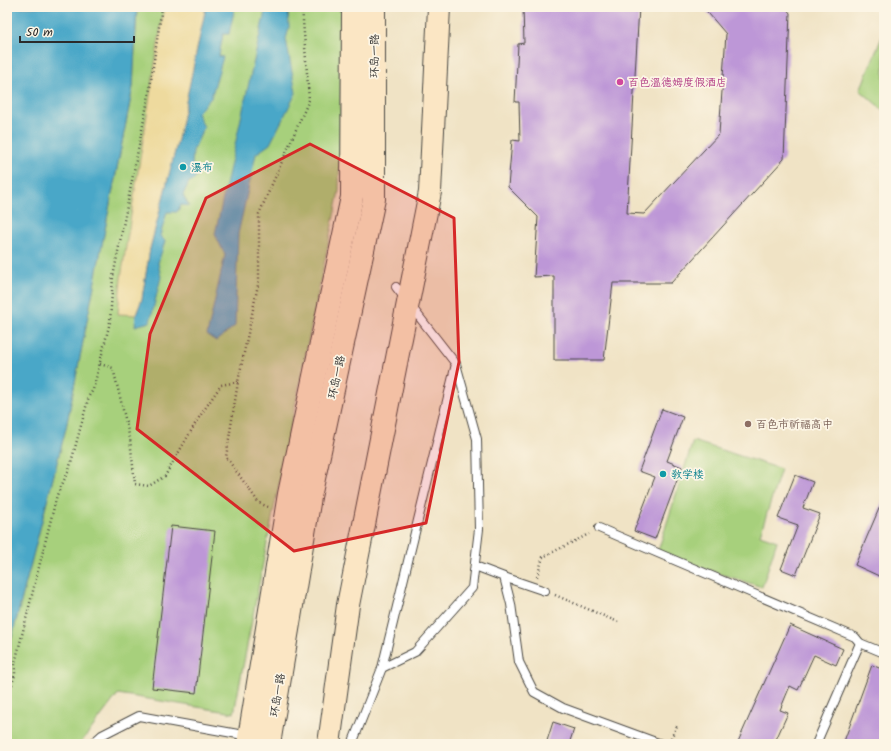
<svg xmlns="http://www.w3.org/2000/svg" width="891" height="751" font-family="Kalam,'LXGW WenKai TC',sans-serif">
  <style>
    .green { fill: #a7d07c; stroke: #697e54 }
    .sand { fill: #eeda9e; stroke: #8c8264 }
    .water { fill: #4aa7c8; stroke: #3a697a }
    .building { fill: #bd97d7 }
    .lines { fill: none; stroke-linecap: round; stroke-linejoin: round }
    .lane-casing { stroke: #494742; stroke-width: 10 }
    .secondary-casing { stroke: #494742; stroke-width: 24 }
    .path { stroke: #494742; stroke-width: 2.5; stroke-dasharray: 1 3; stroke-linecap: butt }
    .lane { stroke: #fff; stroke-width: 8 }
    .secondary { stroke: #fbe6c4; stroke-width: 22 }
    .marked { fill: #d62828; fill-opacity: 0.2; stroke: #d62828; stroke-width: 3; stroke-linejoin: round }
    .hotel-dot { fill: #d1479c; stroke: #fcf5e5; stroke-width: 1.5 }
    .culture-dot { fill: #0f9aa8; stroke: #fcf5e5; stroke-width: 1.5 }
    .education-dot { fill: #8d6e63; stroke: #fcf5e5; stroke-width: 1.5 }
    .labels { text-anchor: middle; stroke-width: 3.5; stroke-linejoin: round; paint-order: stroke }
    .street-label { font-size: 11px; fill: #2b2b2b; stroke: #fcf5e5 }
    .hotel-label { font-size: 11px; fill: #b23c85; stroke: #fcf5e5; text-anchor: start }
    .culture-label { font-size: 11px; fill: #0d838f; stroke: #fcf5e5; text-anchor: start }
    .education-label { font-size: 11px; fill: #785e54; stroke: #fcf5e5; text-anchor: start }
  </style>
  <rect width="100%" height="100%" fill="#fcf5e5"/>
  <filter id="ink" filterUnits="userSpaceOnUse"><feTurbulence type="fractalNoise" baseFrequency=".025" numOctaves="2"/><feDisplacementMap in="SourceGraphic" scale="8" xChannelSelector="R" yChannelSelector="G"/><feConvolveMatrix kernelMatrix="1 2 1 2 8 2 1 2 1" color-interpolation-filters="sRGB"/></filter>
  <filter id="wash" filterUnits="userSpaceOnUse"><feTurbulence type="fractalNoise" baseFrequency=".012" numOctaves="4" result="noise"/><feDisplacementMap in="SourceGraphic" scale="16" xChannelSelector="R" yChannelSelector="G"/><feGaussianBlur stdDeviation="0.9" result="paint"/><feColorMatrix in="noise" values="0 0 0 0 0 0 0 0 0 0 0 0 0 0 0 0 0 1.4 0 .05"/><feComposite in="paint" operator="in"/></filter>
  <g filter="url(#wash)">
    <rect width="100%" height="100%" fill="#f0e3c5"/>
    <g class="green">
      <path d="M 137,7 L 342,7 L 339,191 L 267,543 L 234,713 L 118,694 L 80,744 L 7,744 L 7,656 L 66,428 L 133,87 Z"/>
      <path d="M 884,32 L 884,111 L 860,90 Z"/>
      <path d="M 693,441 L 781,469 L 760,535 L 777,541 L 762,587 L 657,554 Z"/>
    </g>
    <path class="sand" d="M 164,7 L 206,7 L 178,140 L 150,249 L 142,299 L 136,315 L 118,314 L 121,278 Z"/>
    <g class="water">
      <path d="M 7,7 L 137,7 L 133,87 L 66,428 L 7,656 Z"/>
      <path d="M 206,7 L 235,7 L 229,34 L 223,34 L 219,56 L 223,57 L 211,98 L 197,113 L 204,127 L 193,151 L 192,165 L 200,169 L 194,180 L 189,182 L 183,195 L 189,206 L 181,205 L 177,212 L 167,212 L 160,236 L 165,241 L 158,263 L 161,277 L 150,322 L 135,326 L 136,315 L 142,299 L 150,249 L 178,140 Z"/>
      <path d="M 266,7 L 288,7 L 289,28 L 286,39 L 296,93 L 270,144 L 256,154 L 238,234 L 235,326 L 216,341 L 207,335 L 225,255 L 215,234 Z"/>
    </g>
    <g id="blocks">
      <g class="building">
        <path d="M 523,7 L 639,7 L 627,213 L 644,214 L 719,134 L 726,34 L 703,7 L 785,7 L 790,13 L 784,159 L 671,283 L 613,283 L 604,360 L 554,360 L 554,276 L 534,277 L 538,217 L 508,187 L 512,140 L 520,141 L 519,102 L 515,102 L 518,44 L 524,43 Z"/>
        <path d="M 662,409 L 683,417 L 667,461 L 682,467 L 655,539 L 634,531 L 655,477 L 639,471 Z"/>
        <path d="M 795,475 L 813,482 L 803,508 L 820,514 L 796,575 L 781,569 L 798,525 L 778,518 Z"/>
        <path d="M 884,497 L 884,565 L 879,576 L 855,565 Z"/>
        <path d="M 171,526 L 215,531 L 196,693 L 152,688 Z"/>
        <path d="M 790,625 L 843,649 L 836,665 L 814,655 L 798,690 L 790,686 L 780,710 L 788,713 L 774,744 L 737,744 Z"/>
        <path d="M 872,665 L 884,670 L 884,734 L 880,744 L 843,744 Z"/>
        <path d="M 553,722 L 574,729 L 569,744 L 546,744 Z"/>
      </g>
    </g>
  </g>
  <g filter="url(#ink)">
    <use href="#blocks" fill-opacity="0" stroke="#494742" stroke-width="1"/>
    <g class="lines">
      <defs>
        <g id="lane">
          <path d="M 599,528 L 855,637 L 860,643 L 884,653"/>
          <path d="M 475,566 L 504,577 L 511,604 L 519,662 L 534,692 L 563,708 L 661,744"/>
          <path d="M 504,577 L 545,591"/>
          <path d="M 382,668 L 456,364"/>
          <path d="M 92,744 L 102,735 L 139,716 L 249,736"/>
          <path d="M 352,744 L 382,668 L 415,652 L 472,588 L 479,529 L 477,439 L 456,364 L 396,287"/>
          <path d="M 816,744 L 860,643"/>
        </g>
        <g id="secondary">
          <path d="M 248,744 L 289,494 L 352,197 L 353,7"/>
          <path d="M 269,744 L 310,497 L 374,199 L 374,7"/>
          <path d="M 329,744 L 348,605 L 430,192 L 439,7"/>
        </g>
      </defs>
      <use href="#lane" class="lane-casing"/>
      <use href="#secondary" class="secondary-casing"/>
      <g class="path">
        <path d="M 100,364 L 113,368 L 130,439 L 135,484 L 149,486 L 165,476 L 198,419 L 221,385 L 238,382"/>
        <path d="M 268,507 L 259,503 L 226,457 L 238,382 L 259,280 L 259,214 L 309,100 L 302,7"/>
        <path d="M 537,577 L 543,557 L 589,534"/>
        <path d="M 555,595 L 618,622"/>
        <path d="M 7,700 L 15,675 L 15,663 L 57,495 L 69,470 L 89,396 L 93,390 L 110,322 L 113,277 L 149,94 L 162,7"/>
        <path d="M 671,738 L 677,726"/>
      </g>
      <use href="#lane" class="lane"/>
      <use href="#secondary" class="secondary"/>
    </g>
  </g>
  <path class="marked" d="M 310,144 L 454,218 L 459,362 L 426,523 L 294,551 L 137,429 L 150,334 L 206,198 Z"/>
  <circle class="hotel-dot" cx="620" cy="82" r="4"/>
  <g class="culture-dot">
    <circle cx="183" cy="167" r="4"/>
    <circle cx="663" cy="474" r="4"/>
  </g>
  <circle class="education-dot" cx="748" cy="424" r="4"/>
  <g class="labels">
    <g class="street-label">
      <text transform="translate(374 56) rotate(-90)" y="4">环岛一路</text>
      <text transform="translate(336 377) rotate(-78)" y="4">环岛一路</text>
      <text transform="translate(277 695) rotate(-81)" y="4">环岛一路</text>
    </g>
    <g class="hotel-label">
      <text x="628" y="86">百色温德姆度假酒店</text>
    </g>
    <g class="culture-label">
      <text x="191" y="171">瀑布</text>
      <text x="671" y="478">教学楼</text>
    </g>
    <g class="education-label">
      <text x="756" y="428">百色市祈福高中</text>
    </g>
  </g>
  <rect width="891" height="751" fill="none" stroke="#fcf5e5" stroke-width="24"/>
  <path d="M20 36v6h114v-6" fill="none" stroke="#2b2b2b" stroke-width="2"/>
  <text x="26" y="36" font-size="12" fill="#2b2b2b" stroke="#fcf5e5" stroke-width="3" paint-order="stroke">50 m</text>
</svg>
